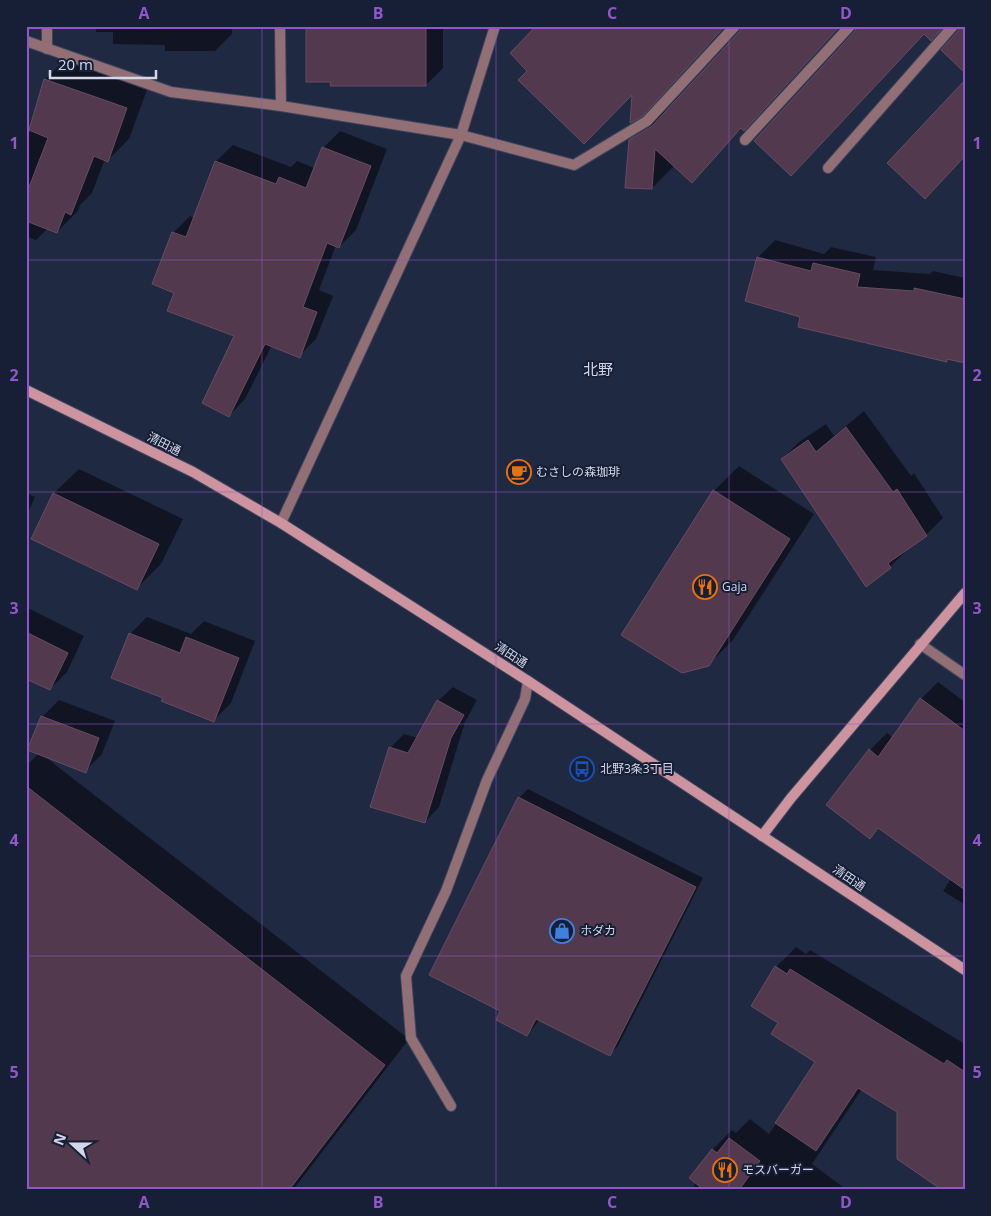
<svg xmlns="http://www.w3.org/2000/svg" width="991" height="1216" font-family="'Open Sans','Noto Sans JP',sans-serif">
  <style>
    .shadow { fill: #0007 }
    .building { fill: #53394d; stroke: #674c60 }
    .lines { fill: none; stroke-linecap: round; stroke-linejoin: round }
    .lane-casing { stroke: #3c455d; stroke-width: 12 }
    .street-casing { stroke: #3c455d; stroke-width: 12 }
    .secondary-casing { stroke: #3c455d; stroke-width: 12 }
    .lane { stroke: #926e75; stroke-width: 10 }
    .street { stroke: #926e75; stroke-width: 10 }
    .secondary { stroke: #cd94a0; stroke-width: 10 }
    .grid { fill: none; stroke: #9157ca; stroke-width: 1; stroke-opacity: 0.55 }
    .labels { text-anchor: middle; stroke-width: 4; stroke-linejoin: round; paint-order: stroke }
    .street-label { font-size: 12px; fill: #d2d8e9; stroke: #171f37 }
    .poi-label { font-size: 12px; fill: #d2d8e9; stroke: #171f37; text-anchor: start }
    .quarter-label { font-size: 15px; fill: #d2d8e9; stroke: #171f37 }
    .neatline { fill: none; stroke: #9157ca; stroke-width: 2 }
    .grid-label { font-size: 16px; text-anchor: middle; font-weight: bold; fill: #9157ca }
  </style>
  <rect width="100%" height="100%" fill="#202942"/>
  <g class="shadow">
    <path d="M 86,26 L 232,26 L 232,34 L 215,51 L 165,51 L 165,45 L 113,44 L 113,32 L 96,32 L 96,27 Z"/>
    <path d="M 307,26 L 443,26 L 443,68 L 426,85 L 332,80 Z"/>
    <path d="M 743,26 L 840,26 L 764,109 L 744,129 L 742,128 L 692,181 L 673,164 L 673,167 L 652,188 L 630,141 L 651,120 L 671,107 L 741,31 Z"/>
    <path d="M 66,58 L 148,87 L 129,139 L 108,160 L 105,159 L 92,193 L 80,205 L 78,211 L 57,232 L 48,228 L 36,240 L 26,237 L 26,133 L 29,134 L 46,79 Z"/>
    <path d="M 340,131 L 387,149 L 356,230 L 339,247 L 336,245 L 319,290 L 333,296 L 316,339 L 299,356 L 272,345 L 245,399 L 229,416 L 236,336 L 175,292 L 173,233 L 190,216 L 194,218 L 216,161 L 233,145 L 291,167 L 297,161 L 315,168 L 323,148 Z"/>
    <path d="M 775,240 L 824,254 L 831,247 L 876,257 L 873,270 L 930,274 L 933,271 L 965,278 L 965,362 L 949,358 L 946,361 L 902,346 L 862,343 L 863,340 L 802,316 L 758,257 Z"/>
    <path d="M 864,411 L 911,476 L 914,473 L 943,518 L 926,535 L 906,549 L 907,550 L 890,567 L 782,459 L 799,442 L 826,424 L 834,436 Z"/>
    <path d="M 739,466 L 814,514 L 733,640 L 708,665 L 714,491 Z"/>
    <path d="M 79,469 L 183,519 L 161,564 L 136,589 L 32,538 L 54,493 Z"/>
    <path d="M 26,493 L 35,497 L 26,517 Z"/>
    <path d="M 26,607 L 84,636 L 67,672 L 50,689 L 26,677 Z"/>
    <path d="M 147,617 L 191,634 L 204,621 L 255,641 L 231,703 L 214,720 L 164,698 L 130,634 Z"/>
    <path d="M 938,682 L 965,702 L 965,905 L 943,891 L 951,879 L 879,828 L 869,837 L 870,750 L 887,733 L 893,738 L 921,699 Z"/>
    <path d="M 453,687 L 477,700 L 465,722 L 439,807 L 425,822 L 390,748 L 404,734 L 418,738 L 438,701 Z"/>
    <path d="M 59,700 L 115,721 L 102,754 L 85,771 L 44,756 L 409,1039 L 293,1190 L 26,1190 L 26,766 L 39,753 L 42,717 Z"/>
    <path d="M 528,789 L 703,878 L 618,1046 L 610,1054 L 539,1019 L 535,1026 L 527,1034 L 502,1010 L 430,974 L 519,798 Z"/>
    <path d="M 796,947 L 806,954 L 810,950 L 965,1044 L 965,1190 L 898,1111 L 862,1089 L 812,1164 L 847,1190 L 691,1190 L 697,1182 L 712,1150 L 732,1130 L 736,1133 L 750,1119 L 769,1134 L 817,1062 L 779,1022 L 776,967 Z"/>
  </g>
  <g class="building">
    <path d="M 306,26 L 426,26 L 426,86 L 330,86 L 331,82 L 306,82 Z"/>
    <path d="M 536,26 L 725,26 L 643,116 L 630,123 L 632,95 L 584,144 L 518,80 L 527,71 L 510,53 Z"/>
    <path d="M 742,26 L 840,26 L 744,131 L 741,128 L 692,183 L 655,149 L 652,189 L 625,188 L 629,140 L 652,126 L 740,31 Z"/>
    <path d="M 857,26 L 944,26 L 931,41 L 924,34 L 791,176 L 754,141 L 855,31 Z"/>
    <path d="M 960,26 L 965,26 L 965,73 L 941,50 L 958,31 Z"/>
    <path d="M 44,79 L 127,108 L 108,162 L 94,156 L 71,215 L 65,212 L 57,233 L 26,221 L 26,195 L 48,138 L 29,130 Z"/>
    <path d="M 965,80 L 965,156 L 925,199 L 887,163 Z"/>
    <path d="M 322,147 L 371,166 L 339,248 L 327,243 L 303,307 L 317,312 L 300,358 L 265,344 L 229,417 L 202,403 L 234,336 L 167,311 L 174,293 L 152,284 L 172,232 L 186,237 L 215,161 L 276,184 L 279,177 L 306,188 Z"/>
    <path d="M 757,257 L 811,271 L 813,263 L 860,274 L 857,287 L 914,291 L 914,288 L 965,299 L 965,363 L 947,359 L 947,362 L 798,327 L 800,317 L 745,301 Z"/>
    <path d="M 846,427 L 893,492 L 897,489 L 927,536 L 888,563 L 891,568 L 866,587 L 781,459 L 808,440 L 816,452 Z"/>
    <path d="M 713,490 L 790,539 L 709,666 L 682,673 L 621,635 Z"/>
    <path d="M 53,493 L 159,544 L 137,590 L 31,539 Z"/>
    <path d="M 26,632 L 68,653 L 50,690 L 26,679 Z"/>
    <path d="M 129,633 L 180,653 L 186,637 L 239,658 L 214,722 L 161,701 L 163,698 L 111,678 Z"/>
    <path d="M 920,698 L 965,731 L 965,890 L 878,828 L 870,839 L 826,805 L 869,749 L 878,757 Z"/>
    <path d="M 437,700 L 464,715 L 451,738 L 425,823 L 370,807 L 389,747 L 408,753 Z"/>
    <path d="M 41,716 L 99,738 L 86,773 L 27,750 Z"/>
    <path d="M 26,786 L 385,1065 L 289,1190 L 26,1190 Z"/>
    <path d="M 518,797 L 696,887 L 610,1056 L 536,1019 L 527,1036 L 496,1020 L 500,1011 L 429,975 Z"/>
    <path d="M 775,966 L 787,974 L 790,969 L 944,1064 L 947,1060 L 965,1072 L 965,1190 L 942,1190 L 897,1159 L 897,1112 L 858,1088 L 816,1151 L 775,1123 L 815,1062 L 771,1034 L 778,1023 L 751,1006 Z"/>
    <path d="M 729,1138 L 760,1161 L 739,1190 L 704,1190 L 689,1178 L 712,1149 L 717,1153 Z"/>
  </g>
  <g class="lines">
    <defs>
      <g id="lane">
        <path d="M 461,135 L 574,165 L 647,121 L 735,26"/>
        <path d="M 745,140 L 850,26"/>
        <path d="M 828,168 L 953,26"/>
        <path d="M 451,1106 L 411,1038 L 406,976 L 446,891 L 487,780 L 525,699 L 528,681"/>
      </g>
      <g id="street">
        <path d="M 280,26 L 281,106"/>
        <path d="M 26,41 L 171,92 L 281,106 L 461,135"/>
        <path d="M 47,49 L 47,26"/>
        <path d="M 281,523 L 461,135 L 495,26"/>
        <path d="M 920,644 L 965,675"/>
      </g>
      <g id="secondary">
        <path d="M 26,390 L 193,472 L 281,523 L 528,681 L 965,970"/>
        <path d="M 762,836 L 791,798 L 965,593"/>
      </g>
    </defs>
    <use href="#lane" class="lane-casing"/>
    <use href="#street" class="street-casing"/>
    <use href="#secondary" class="secondary-casing"/>
    <use href="#lane" class="lane"/>
    <use href="#street" class="street"/>
    <use href="#secondary" class="secondary"/>
  </g>
  <path class="grid" d="M 262,26 L 262,1190M 496,26 L 496,1190M 729,26 L 729,1190M 26,260 L 965,260M 26,492 L 965,492M 26,724 L 965,724M 26,956 L 965,956"/>
  <defs>
    <symbol id="cafe-ring" viewBox="-11 -11 22 22"><circle r="9.5" fill="#171f37" stroke="#e8710a" stroke-width="1.5"/><path d="M-5.5-4.5H6V0H3Q3 3.5 0 3.5H-2.5Q-5.5 3.5-5.5 0ZM3-3.2v2h1.7v-2ZM-6 4.5H4V6H-6Z" fill="#e8710a"/></symbol>
    <symbol id="restaurant-ring" viewBox="-11 -11 22 22"><circle r="9.5" fill="#171f37" stroke="#e8710a" stroke-width="1.5"/><path d="M-5-6h1v4h1v-4h1v4h1v-4h1v5L-1.5 .5V6h-2V.5L-5-1ZM5-6V6H3V1.5H1.5Q1.5-4 5-6Z" fill="#e8710a"/></symbol>
    <symbol id="bus-ring" viewBox="-11 -11 22 22"><circle r="9.5" fill="#171f37" stroke="#1a4fb4" stroke-width="1.5"/><path d="M-5-6H5V4H4V6H2V4H-2V6H-4V4H-5ZM-3.5-4V0h7V-4ZM-3.5 1.2v1.5H-2V1.2ZM2 1.2v1.5H3.5V1.2Z" fill="#1a4fb4"/></symbol>
    <symbol id="shop-ring" viewBox="-11 -11 22 22"><circle r="9.5" fill="#171f37" stroke="#3f7fe0" stroke-width="1.5"/><path d="M-5-2.5h2.3a2.7 3.5 0 0 1 5.4 0H5L5.5 6h-11ZM-1.5-2.5h3a1.5 2.3 0 0 0-3 0Z" fill="#3f7fe0"/></symbol>
  </defs>
  <g fill-rule="evenodd">
    <use href="#cafe-ring" x="505" y="458" width="28" height="28"/>
    <use href="#restaurant-ring" x="691" y="573" width="28" height="28"/>
    <use href="#bus-ring" x="568" y="755" width="28" height="28"/>
    <use href="#shop-ring" x="548" y="917" width="28" height="28"/>
    <use href="#restaurant-ring" x="711" y="1156" width="28" height="28"/>
  </g>
  <g class="labels">
    <g class="street-label">
      <text transform="translate(164 444) rotate(27)" y="4">清田通</text>
      <text transform="translate(511 655) rotate(33)" y="4">清田通</text>
      <text transform="translate(849 878) rotate(34)" y="4">清田通</text>
    </g>
    <g class="poi-label">
      <text x="536" y="476">むさしの森珈琲</text>
      <text x="722" y="591">Gaja</text>
      <text x="600" y="773">北野3条3丁目</text>
      <text x="580" y="935">ホダカ</text>
      <text x="742" y="1174">モスバーガー</text>
    </g>
    <g class="quarter-label">
      <text x="598" y="375">北野</text>
    </g>
  </g>
  <rect width="991" height="1216" fill="none" stroke="#171f37" stroke-width="55"/>
  <g transform="translate(72 1144) rotate(291)" stroke="#171f37" stroke-width="4" paint-order="stroke">
  <path d="M0-4L9 19L0 12L-9 19Z" fill="#d2d8e9"/>
  <text y="-8" font-size="14" font-weight="bold" text-anchor="middle" fill="#d2d8e9">N</text>
  </g>
  <path d="M50 70v8h106v-8" fill="none" stroke="#d2d8e9" stroke-width="2.5"/>
  <text x="58" y="70" font-size="15" fill="#d2d8e9" stroke="#171f37" stroke-width="4" paint-order="stroke">20 m</text>
  <rect x="28" y="28" width="936" height="1160" class="neatline"/>
  <g class="grid-label">
    <text x="144" y="19">A</text>
    <text x="378" y="19">B</text>
    <text x="612" y="19">C</text>
    <text x="846" y="19">D</text>
    <text x="14" y="149">1</text>
    <text x="977" y="149">1</text>
    <text x="14" y="381">2</text>
    <text x="977" y="381">2</text>
    <text x="14" y="614">3</text>
    <text x="977" y="614">3</text>
    <text x="14" y="846">4</text>
    <text x="977" y="846">4</text>
    <text x="14" y="1078">5</text>
    <text x="977" y="1078">5</text>
    <text x="144" y="1208">A</text>
    <text x="378" y="1208">B</text>
    <text x="612" y="1208">C</text>
    <text x="846" y="1208">D</text>
  </g>
</svg>
